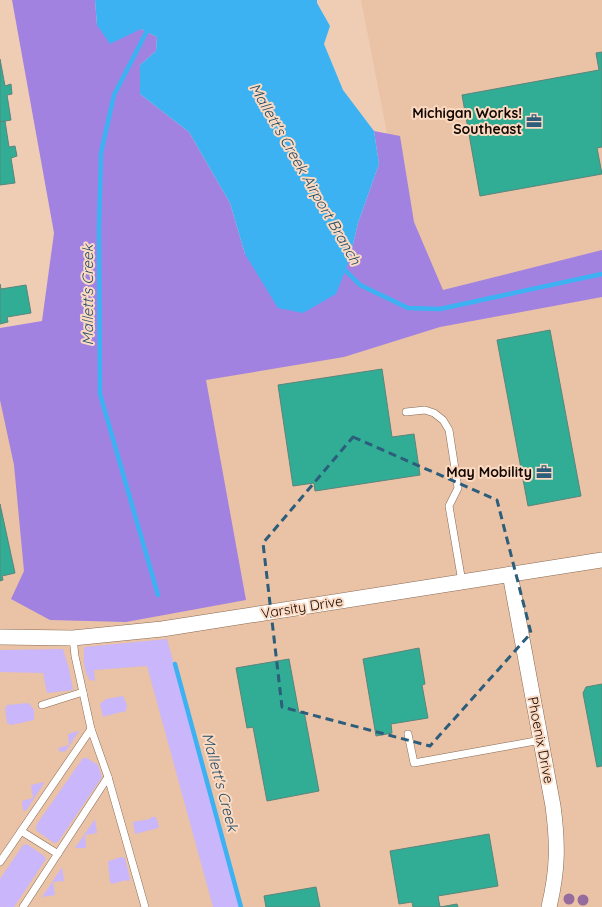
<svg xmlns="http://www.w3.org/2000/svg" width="602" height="907" font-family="Quicksand,sans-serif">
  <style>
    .built { fill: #eac2a5 }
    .green { fill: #cab6fa }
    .forest { fill: #a282e1 }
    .water { fill: #3cb2f3 }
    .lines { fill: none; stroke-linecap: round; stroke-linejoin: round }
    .stream { stroke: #3cb2f3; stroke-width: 4.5 }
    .building { fill: #31ad96; stroke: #5a857b }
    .service-casing { stroke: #876a54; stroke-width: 8 }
    .minor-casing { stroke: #876a54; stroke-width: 16 }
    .service { stroke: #fff; stroke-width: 7 }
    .minor { stroke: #fff; stroke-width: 15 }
    .tree { fill: #966b9d }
    .marked { fill: none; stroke: #2c5d7b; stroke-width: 3; stroke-dasharray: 8 5; stroke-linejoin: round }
    .labels { text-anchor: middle; stroke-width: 4; stroke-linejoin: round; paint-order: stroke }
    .poi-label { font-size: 14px; font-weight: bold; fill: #130803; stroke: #fcdac2; text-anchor: end }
    .street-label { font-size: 14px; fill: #130803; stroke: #fcdac2 }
    .water-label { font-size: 15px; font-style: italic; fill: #214e6a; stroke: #fcdac2 }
  </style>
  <rect width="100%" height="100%" fill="#efcdb5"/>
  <path class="built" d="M 361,0 L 602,0 L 602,907 L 0,907 L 0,394 L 424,322 Z"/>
  <g class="green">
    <path d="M 167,639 L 240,907 L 213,907 L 147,666 L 94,670 L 95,681 L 90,680 C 83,671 84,658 84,647 Z"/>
    <path d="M 63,649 L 69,669 L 73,690 L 47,693 L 43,673 L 0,672 L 0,650 Z"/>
    <path d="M 123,696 L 127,705 L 126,711 L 113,714 L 103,717 L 100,704 L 106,699 Z"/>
    <path d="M 29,703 L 34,710 L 34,720 L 11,725 L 7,723 L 5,709 L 7,705 Z"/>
    <path d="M 78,731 L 79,731 L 66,751 L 60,752 L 58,748 L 69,745 L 68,734 Z"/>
    <path d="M 83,758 L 87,758 L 98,765 L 102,777 L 58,842 L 54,843 L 37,831 L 36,828 L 37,824 Z"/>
    <path d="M 44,782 L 44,783 L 26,811 L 23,810 L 22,801 L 33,798 L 31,785 Z"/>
    <path d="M 151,817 L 156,817 L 159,826 L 158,828 L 135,834 L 133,822 L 150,819 Z"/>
    <path d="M 95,819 L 97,833 L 85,835 L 86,848 L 75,848 Z"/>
    <path d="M 27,844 L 44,856 L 46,859 L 14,907 L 0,907 L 0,879 L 23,845 Z"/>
    <path d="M 121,857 L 125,858 L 130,879 L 128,882 L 126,880 L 112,884 L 110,882 L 108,862 L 109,861 Z"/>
    <path d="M 62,867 L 64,881 L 53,882 L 55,895 L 42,897 Z"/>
  </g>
  <path class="forest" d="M 12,0 L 95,0 L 97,25 L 141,29 L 157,37 L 156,51 L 140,65 L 140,94 L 189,132 L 230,203 L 245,254 L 349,261 L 358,223 L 379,164 L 374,131 L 400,136 L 414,222 L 443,290 L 602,250 L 602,297 L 440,327 L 344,357 L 206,380 L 246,600 L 126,622 L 50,620 L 11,599 L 24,571 L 14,465 L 0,400 L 0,328 L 42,321 L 54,233 Z"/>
  <path class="water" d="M 95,0 L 317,0 L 317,3 L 330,26 L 324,44 L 343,90 L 374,131 L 379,164 L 358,223 L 349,261 L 336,294 L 303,313 L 278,308 L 245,254 L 230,203 L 189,132 L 140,94 L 140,65 L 156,51 L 157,37 L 141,29 L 110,44 L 97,25 Z"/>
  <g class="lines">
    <g class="stream">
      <path d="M 149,27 L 114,95 L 101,153 L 99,229 L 100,394 L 158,595"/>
      <path d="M 342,267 L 360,285 L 408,308 L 440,309 L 602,274"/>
      <path d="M 175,664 L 241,907"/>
    </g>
  </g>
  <g class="building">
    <path d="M 602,52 L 602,147 L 597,148 L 602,174 L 480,196 L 462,95 L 599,70 L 596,53 Z"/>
    <path d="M 0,59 L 5,86 L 11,84 L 12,94 L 7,95 L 11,120 L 0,122 Z"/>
    <path d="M 5,121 L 9,147 L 15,146 L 17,156 L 11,158 L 15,183 L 0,185 L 0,122 Z"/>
    <path d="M 0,284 L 1,289 L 26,285 L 31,313 L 7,317 L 8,322 L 0,324 Z"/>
    <path d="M 550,330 L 581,496 L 528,506 L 497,340 Z"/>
    <path d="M 382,369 L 392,437 L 414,434 L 420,475 L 315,491 L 314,483 L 293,486 L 278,385 Z"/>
    <path d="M 0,504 L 15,573 L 2,576 L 3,580 L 0,581 Z"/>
    <path d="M 419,648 L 425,684 L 422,685 L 428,718 L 391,724 L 392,733 L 376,736 L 363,659 Z"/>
    <path d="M 289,659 L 299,713 L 304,711 L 319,791 L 267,801 L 253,727 L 247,728 L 236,668 Z"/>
    <path d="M 602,684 L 602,766 L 597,767 L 583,693 L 586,687 Z"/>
    <path d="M 489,834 L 498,886 L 438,896 L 440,907 L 457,904 L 458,907 L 413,907 L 412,902 L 399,904 L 390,851 Z"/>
    <path d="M 316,887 L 320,907 L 266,907 L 264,896 Z"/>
  </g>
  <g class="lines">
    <defs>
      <g id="service">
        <path d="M 406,412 L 425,410 L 434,413 L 443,420 L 449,430 L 458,488 L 449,506 L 462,582"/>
        <path d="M 42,705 L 83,692"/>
        <path d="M 91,729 L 108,777"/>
        <path d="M 408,734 L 414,763 L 541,740"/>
        <path d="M 21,831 L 58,854"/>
        <path d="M 0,862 L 91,729 L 75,656 L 73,638"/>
        <path d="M 23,907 L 108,777 L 145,907"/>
      </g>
      <g id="minor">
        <path d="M 510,574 L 553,806 C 558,844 558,869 549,907"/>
        <path d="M 0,637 L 73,638 L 162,629 L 602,560"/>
      </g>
    </defs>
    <use href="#service" class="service-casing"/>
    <use href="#minor" class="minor-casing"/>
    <use href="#service" class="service"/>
    <use href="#minor" class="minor"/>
  </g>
  <g class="tree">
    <circle cx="569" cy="899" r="5.5"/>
    <circle cx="583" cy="900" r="5.5"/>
  </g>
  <path class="marked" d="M 353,437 L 497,500 L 531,633 L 430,746 L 282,707 L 263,543 Z"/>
  <defs>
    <symbol id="office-bare" viewBox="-9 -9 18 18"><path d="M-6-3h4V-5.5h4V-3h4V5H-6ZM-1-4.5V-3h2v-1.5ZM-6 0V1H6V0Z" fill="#2c5d7b" stroke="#fcdac2" stroke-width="2.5" paint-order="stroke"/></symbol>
  </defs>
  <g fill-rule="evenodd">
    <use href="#office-bare" x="523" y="110" width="22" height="22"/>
    <use href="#office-bare" x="533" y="461" width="22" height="22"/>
  </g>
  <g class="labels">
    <g class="poi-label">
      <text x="522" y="118">Michigan Works!<tspan x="522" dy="16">Southeast</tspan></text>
      <text x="532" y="477">May Mobility</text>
    </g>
    <g class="street-label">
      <text transform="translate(302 607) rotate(-9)" y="5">Varsity Drive</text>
      <text transform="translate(541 740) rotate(79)" y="5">Phoenix Drive</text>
    </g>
    <g class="water-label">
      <text transform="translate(305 174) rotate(60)" y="5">Mallett's Creek Airport Branch</text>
      <text transform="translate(88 295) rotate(-90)" y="5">Mallett's Creek</text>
      <text transform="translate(220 782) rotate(75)" y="5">Mallett's Creek</text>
    </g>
  </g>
</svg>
